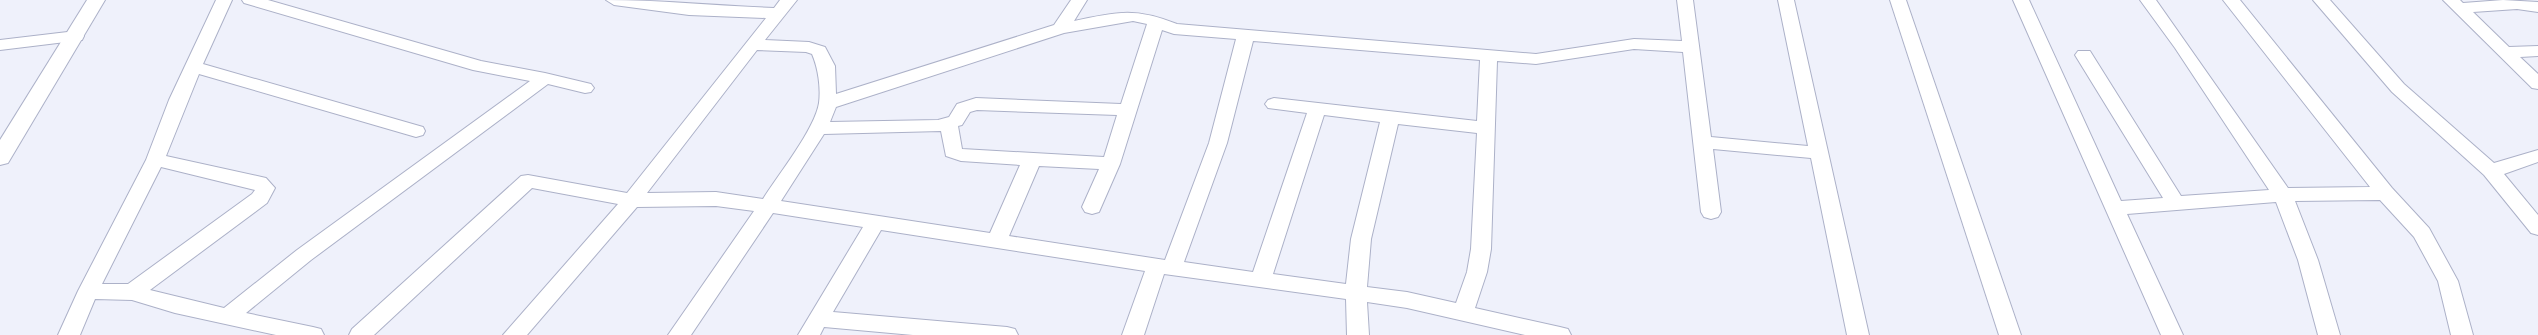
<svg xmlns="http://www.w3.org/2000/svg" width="2538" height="335" font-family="'Times New Roman',serif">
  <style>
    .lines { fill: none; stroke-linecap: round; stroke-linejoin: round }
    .street-casing { stroke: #acb1c8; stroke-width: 2 }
    .secondary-casing { stroke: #acb1c8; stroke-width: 2 }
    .street { fill: #fff; fill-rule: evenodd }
    .secondary { fill: #fff; fill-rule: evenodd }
  </style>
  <rect width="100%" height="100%" fill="#eff1fb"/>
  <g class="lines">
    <defs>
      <g id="street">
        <path d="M 216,0 L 232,0 L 203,64 L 423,127 L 425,131 L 423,135 L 416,137 L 199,74 L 166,156 L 266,178 L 275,188 L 267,203 L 150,290 L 224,308 L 297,250 L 530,81 L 473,70 L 244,3 L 242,0 L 268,0 L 481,61 L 545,73 L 591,84 L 594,88 L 591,92 L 585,93 L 548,84 L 311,260 L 246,313 L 313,327 L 321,329 L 324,335 L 276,335 L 175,313 L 132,300 L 95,299 L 80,335 L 58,335 L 78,291 L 146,160 L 169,100 ZM 161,167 L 255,190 L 252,194 L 128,284 L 102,284 Z"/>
        <path d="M 606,0 C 662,0 718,6 774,8 L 780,0 L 797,0 L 765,40 L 809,42 L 825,47 L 835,66 L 836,94 L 1054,25 L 1071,0 L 1087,0 L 1074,21 C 1117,12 1134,7 1177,24 L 1536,54 L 1634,39 L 1682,41 L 1677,0 L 1693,0 L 1711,137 L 1808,146 L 1778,0 L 1794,0 L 1869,335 L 1847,335 L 1811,158 L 1713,149 L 1721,212 L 1718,217 L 1711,219 L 1704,217 L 1701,212 L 1683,52 L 1634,49 L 1536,64 L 1497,61 L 1491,249 L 1487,272 L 1475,308 L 1560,327 L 1568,329 L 1571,335 L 1525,335 L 1407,308 L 1367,302 L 1369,335 L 1347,335 L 1346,299 L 1164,274 L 1144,335 L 1122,335 L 1145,271 L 881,230 L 833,312 L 1007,327 L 1015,329 L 1018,335 L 913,335 L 824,327 L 820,335 L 798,335 L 863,227 L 773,213 L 691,335 L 668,335 L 754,211 L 716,206 L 637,207 L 527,335 L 503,335 L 618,204 L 532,188 L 374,335 L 349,335 L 352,329 L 521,176 L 528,175 L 627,193 L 766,18 L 689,15 L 614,5 ZM 1133,21 L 1147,24 L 1121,104 L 976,98 L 957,104 L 949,117 L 938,120 L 830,122 L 836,107 L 1064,33 ZM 1162,30 L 1174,34 L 1236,39 L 1209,143 L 1165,260 L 1009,236 L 1039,166 L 1099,169 L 1082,207 L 1085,212 L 1092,214 L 1099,212 L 1120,164 ZM 1253,41 L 1480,60 L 1477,121 L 1274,98 L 1268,100 L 1265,104 L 1268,108 L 1307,113 L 1253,272 L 1184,262 L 1227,143 ZM 757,50 L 806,52 L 812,54 C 818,68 821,87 819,103 C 815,129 778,175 763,199 L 716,192 L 647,193 ZM 977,110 L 1117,115 L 1104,157 L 962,149 L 958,126 L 962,125 L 970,112 ZM 1324,115 L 1380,122 L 1351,239 L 1346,284 L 1273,274 ZM 1398,124 L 1477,133 L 1471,249 L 1467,272 L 1456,303 L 1407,292 L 1367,287 L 1371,239 ZM 941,131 L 946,156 L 961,161 L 1020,165 L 990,233 L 781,201 L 824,134 Z"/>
        <path d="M 1890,0 L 1906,0 L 2021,335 L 1999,335 Z"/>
        <path d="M 2013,0 L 2029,0 L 2121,201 L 2163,198 L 2075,55 L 2078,51 L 2090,51 L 2181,196 L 2269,190 L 2175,48 L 2140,0 L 2156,0 L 2288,188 L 2370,187 L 2223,0 L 2240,0 L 2392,188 L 2429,228 L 2458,281 L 2473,335 L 2451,335 L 2438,281 L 2414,237 L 2380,200 L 2295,201 L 2318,260 L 2340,335 L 2318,335 L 2298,260 L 2276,202 L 2127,214 L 2183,335 L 2161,335 Z"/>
        <path d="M 2313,0 L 2330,0 L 2404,84 L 2494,163 L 2538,150 L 2538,162 L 2504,174 L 2538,215 L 2538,235 L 2531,233 L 2484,175 L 2392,92 Z"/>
        <path d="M 2443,0 L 2460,0 L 2463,3 L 2503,0 L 2538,2 L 2538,12 L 2517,9 L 2473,12 L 2509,47 L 2538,46 L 2538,56 L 2520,57 L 2538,74 L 2538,89 L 2532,88 Z"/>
        <path d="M 76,31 L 82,32 L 84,36 L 82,40 L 0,50 L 0,40 Z"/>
      </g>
      <path id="secondary" d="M 87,0 L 105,0 L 8,163 L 0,165 L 0,140 Z"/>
    </defs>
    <use href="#street" class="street-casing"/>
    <use href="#secondary" class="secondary-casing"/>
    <use href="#street" class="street"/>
    <use href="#secondary" class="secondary"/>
  </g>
</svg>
